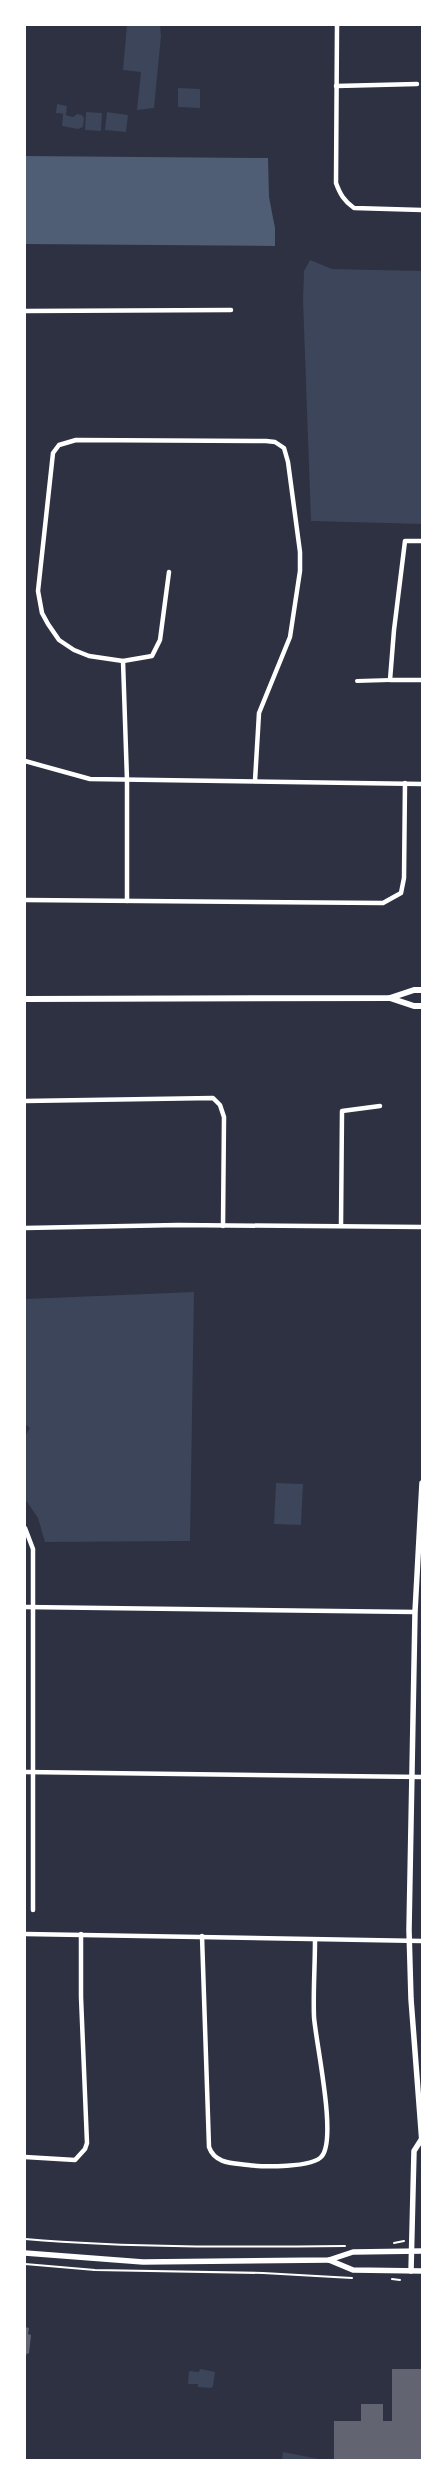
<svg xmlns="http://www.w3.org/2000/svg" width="447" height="2485" font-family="'Libre Baskerville',serif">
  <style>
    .green { fill: #3c4559 }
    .water { fill: #4f5d75 }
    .building { fill: #626471 }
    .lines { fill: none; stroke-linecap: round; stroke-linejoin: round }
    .path { stroke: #fff; stroke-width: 2 }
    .pedestrian { stroke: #fff; stroke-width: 4 }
    .minor { stroke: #fff; stroke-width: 4.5 }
    .tertiary { stroke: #fff; stroke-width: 5.5 }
    .secondary { stroke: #fff; stroke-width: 6 }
  </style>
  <rect width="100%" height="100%" fill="#2d3142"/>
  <g class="green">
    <path d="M 127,25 L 160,25 L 161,36 L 154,108 L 137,110 L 141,72 L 123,70 Z"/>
    <path d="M 178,88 L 200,89 L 200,108 L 178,107 Z"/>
    <path d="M 57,104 L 67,106 L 66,115 L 73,117 L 77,114 L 82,115 L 84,118 L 83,127 L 78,129 L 62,126 L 63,114 L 66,114 L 56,113 Z"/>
    <path d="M 86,112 L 102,113 L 101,131 L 85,130 Z"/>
    <path d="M 107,112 L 128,115 L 126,132 L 105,130 Z"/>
    <path d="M 310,260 L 332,269 L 422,271 L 422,524 L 311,521 L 303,300 L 304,271 Z"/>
    <path d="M 194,1292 L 190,1541 L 45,1542 L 38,1518 L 25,1499 L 25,1436 L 30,1428 L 25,1424 L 25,1299 Z"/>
    <path d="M 276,1483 L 303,1484 L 301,1525 L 274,1524 Z"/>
    <path d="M 200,2369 L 215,2372 L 213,2386 L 211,2388 L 198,2387 L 198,2384 L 188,2384 L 189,2371 L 199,2372 Z"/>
    <path d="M 283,2452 L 319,2459 L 319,2460 L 282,2460 Z"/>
  </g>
  <path class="water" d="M 25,156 L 268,158 L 269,197 L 275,228 L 275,246 L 25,244 Z"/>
  <g class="building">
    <path d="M 25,2327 L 29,2328 L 28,2334 L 31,2335 L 29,2353 L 25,2355 Z"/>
    <path d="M 392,2369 L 422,2369 L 422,2460 L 334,2460 L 334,2421 L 361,2421 L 361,2404 L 383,2404 L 383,2421 L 392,2421 Z"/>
  </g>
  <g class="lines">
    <g class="path">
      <path d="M 25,2239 C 132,2248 238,2247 345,2246"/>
      <path d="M 394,2243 L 404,2241"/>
      <path d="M 25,2264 L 95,2270 L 263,2273 L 352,2278"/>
      <path d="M 392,2279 L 400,2280"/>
    </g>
    <path class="pedestrian" d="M 357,681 L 390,680"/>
    <g class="minor">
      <path d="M 337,25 L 336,183 C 340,194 344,201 354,208 L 422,210"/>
      <path d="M 336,86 L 417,84"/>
      <path d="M 25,311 L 231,310"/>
      <path d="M 422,541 L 405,541 L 394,630 L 390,680 L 422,680"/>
      <path d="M 169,572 L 160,640 L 152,656 L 123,661 L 89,656 L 74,650 L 59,640 L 48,624 L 42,613 L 38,591 L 53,453 L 59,445 L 76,440 L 266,441 L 275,442 L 284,448 L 288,462 L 300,552 L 300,571 L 290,637 L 259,713 L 255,781"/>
      <path d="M 123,661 L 127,780 L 127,901"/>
      <path d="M 25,761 L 90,779 L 422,784"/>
      <path d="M 25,900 L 383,903 L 401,893 L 404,878 L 405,783"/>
      <path d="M 25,1101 L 213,1098 L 220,1105 L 224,1117 L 223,1226"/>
      <path d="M 341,1225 L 342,1111 L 380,1106"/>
      <path d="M 25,1228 L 178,1225 L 422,1227"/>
      <path d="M 25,1528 L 33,1549 L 33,1910"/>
      <path d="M 25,1607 L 415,1612"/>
      <path d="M 25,1772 L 422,1777"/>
      <path d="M 25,1934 L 422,1941"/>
      <path d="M 202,1936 L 209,2147 C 215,2164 233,2163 248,2165 C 262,2167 313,2168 322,2156 C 337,2137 316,2044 314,2017 C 313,1992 315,1966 315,1940"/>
      <path d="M 25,2157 L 75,2160 L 85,2149 L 87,2143 L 81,1997 L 81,1934"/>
    </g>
    <g class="tertiary">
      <path d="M 422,1483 L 415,1612 L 409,1930 L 411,1999 L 422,2143"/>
      <path d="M 25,2253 L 143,2262 L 329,2260 L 353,2252 L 422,2251"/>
      <path d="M 329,2260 L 353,2270 L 422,2271"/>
      <path d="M 411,2271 L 414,2151 L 421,2140"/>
    </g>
    <g class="secondary">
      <path d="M 390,998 L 414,1006 L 422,1006"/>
      <path d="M 25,999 L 390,998 L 414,990 L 422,990"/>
    </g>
  </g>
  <rect width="447" height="2485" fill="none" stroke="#ffffff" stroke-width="52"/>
</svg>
